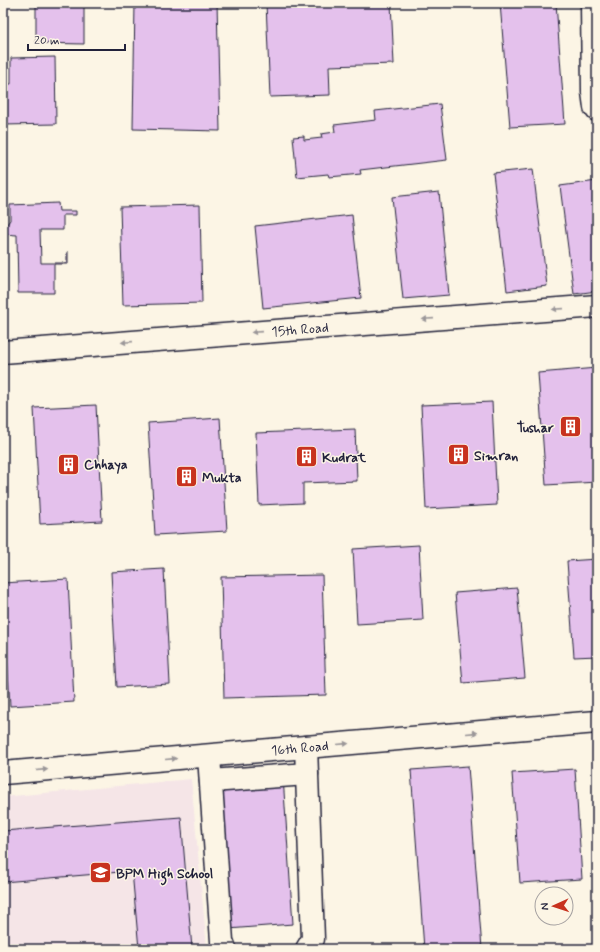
<svg xmlns="http://www.w3.org/2000/svg" width="600" height="952" font-family="Mynerve,sans-serif">
  <style>
    .built { fill: #f5e5e7 }
    .building { fill: #e4c1ec; stroke: #22223b }
    .lines { fill: none; stroke-linecap: round; stroke-linejoin: round }
    .street-casing { stroke: #22223b; stroke-width: 25 }
    .street { stroke: #fcf5e5; stroke-width: 22 }
    .oneway { fill: #9a9698 }
    .labels { text-anchor: middle; stroke-width: 3; stroke-linejoin: round; paint-order: stroke }
    .street-label { font-size: 14px; fill: #22223b; stroke: #fcf5e5 }
    .poi-label { font-size: 14px; font-weight: bold; fill: #22223b; stroke: #fcf5e5; text-anchor: start }
  </style>
  <rect width="100%" height="100%" fill="#fcf5e5"/>
  <filter id="ink" filterUnits="userSpaceOnUse"><feTurbulence type="fractalNoise" baseFrequency=".025" numOctaves="2"/><feDisplacementMap in="SourceGraphic" scale="8" xChannelSelector="R" yChannelSelector="G"/><feConvolveMatrix kernelMatrix="1 2 1 2 8 2 1 2 1" color-interpolation-filters="sRGB"/></filter>
  <g filter="url(#ink)">
    <path class="built" d="M 191,779 L 207,949 L 3,949 L 3,797 Z"/>
    <g class="building">
      <path d="M 36,3 L 84,3 L 84,44 L 36,43 Z"/>
      <path d="M 135,3 L 217,3 L 220,131 L 133,129 Z"/>
      <path d="M 266,3 L 391,3 L 394,64 L 329,66 L 330,95 L 270,97 Z"/>
      <path d="M 500,3 L 556,3 L 565,124 L 510,127 Z"/>
      <path d="M 55,57 L 56,124 L 3,125 L 3,84 L 11,84 L 11,58 Z"/>
      <path d="M 440,104 L 447,160 L 360,170 L 361,174 L 329,177 L 328,174 L 297,177 L 293,137 L 304,136 L 304,140 L 322,138 L 321,134 L 335,132 L 334,125 L 376,120 L 375,111 Z"/>
      <path d="M 533,169 L 547,286 L 507,291 L 493,173 Z"/>
      <path d="M 597,181 L 597,291 L 574,294 L 560,186 Z"/>
      <path d="M 439,192 L 449,295 L 403,299 L 392,197 Z"/>
      <path d="M 58,203 L 59,211 L 76,211 L 76,215 L 63,215 L 63,230 L 40,230 L 41,263 L 67,263 L 67,252 L 68,252 L 68,264 L 54,264 L 54,293 L 18,293 L 17,235 L 3,234 L 3,229 L 10,220 L 10,205 Z"/>
      <path d="M 200,205 L 202,303 L 123,305 L 120,207 Z"/>
      <path d="M 352,215 L 361,298 L 263,308 L 255,226 Z"/>
      <path d="M 597,368 L 597,482 L 546,485 L 538,373 Z"/>
      <path d="M 492,402 L 497,505 L 426,509 L 421,405 Z"/>
      <path d="M 96,405 L 102,521 L 40,524 L 34,408 Z"/>
      <path d="M 220,418 L 227,531 L 155,535 L 148,423 Z"/>
      <path d="M 355,429 L 357,481 L 303,483 L 303,503 L 259,505 L 256,433 Z"/>
      <path d="M 419,545 L 423,620 L 357,624 L 353,549 Z"/>
      <path d="M 597,559 L 597,656 L 574,657 L 567,561 Z"/>
      <path d="M 164,569 L 170,684 L 117,687 L 111,572 Z"/>
      <path d="M 322,575 L 326,695 L 224,698 L 221,577 Z"/>
      <path d="M 68,579 L 74,702 L 10,706 L 3,583 Z"/>
      <path d="M 517,588 L 525,678 L 463,683 L 455,593 Z"/>
      <path d="M 468,766 L 482,949 L 424,949 L 411,770 Z"/>
      <path d="M 575,769 L 582,879 L 520,883 L 512,773 Z"/>
      <path d="M 283,777 L 293,924 L 228,929 L 218,782 Z"/>
      <path d="M 181,817 L 192,949 L 139,949 L 132,871 L 3,882 L 3,831 Z"/>
    </g>
    <g class="lines">
      <defs>
        <g id="street">
          <path d="M 592,3 L 593,92 L 595,107 L 597,110"/>
          <path id="s1" d="M 3,352 L 597,306"/>
          <path d="M 306,747 L 313,939 L 307,949"/>
          <path d="M 209,756 L 222,941 L 225,949"/>
          <path id="s2" d="M 3,773 L 597,722"/>
          <path d="M 211,781 L 307,774"/>
        </g>
      </defs>
      <use href="#street" class="street-casing"/>
      <use href="#street" class="street"/>
    </g>
    <defs><path id="oneway-solid" d="M-6-.8H1V-3.2L6.5 0L1 3.2V.8H-6Z"/></defs>
    <g class="oneway">
      <use href="#oneway-solid" transform="translate(558 309) rotate(176)"/>
      <use href="#oneway-solid" transform="translate(428 319) rotate(176)"/>
      <use href="#oneway-solid" transform="translate(257 332) rotate(176)"/>
      <use href="#oneway-solid" transform="translate(127 342) rotate(176)"/>
      <use href="#oneway-solid" transform="translate(472 733) rotate(-5)"/>
      <use href="#oneway-solid" transform="translate(343 744) rotate(-5)"/>
      <use href="#oneway-solid" transform="translate(171 759) rotate(-5)"/>
      <use href="#oneway-solid" transform="translate(42 770) rotate(-5)"/>
    </g>
  </g>
  <defs>
    <symbol id="building-square" viewBox="-11 -11 22 22"><rect x="-9" y="-9" width="18" height="18" rx="4" fill="#c8321e" stroke="#fcf5e5"/><path d="M-4-6H4V6H1V3H-1V6H-4ZM-2.5-4.3h1.7v1.8h-1.7ZM.8-4.3h1.7v1.8H.8ZM-2.5-1h1.7V.8h-1.7ZM.8-1h1.7V.8H.8Z" fill="#fff"/></symbol>
    <symbol id="school-square" viewBox="-11 -11 22 22"><rect x="-9" y="-9" width="18" height="18" rx="4" fill="#c8321e" stroke="#fcf5e5"/><path d="M0-5L7-2L0 1L-7-2ZM-4 1L0 2.5L4 1V4Q0 6-4 4Z" fill="#fff"/></symbol>
  </defs>
  <g fill-rule="evenodd">
    <use href="#building-square" x="558" y="414" width="25" height="25"/>
    <use href="#building-square" x="446" y="442" width="25" height="25"/>
    <use href="#building-square" x="294" y="444" width="25" height="25"/>
    <use href="#building-square" x="56" y="452" width="25" height="25"/>
    <use href="#building-square" x="174" y="464" width="25" height="25"/>
    <use href="#school-square" x="88" y="860" width="25" height="25"/>
  </g>
  <g class="labels">
    <g class="street-label">
      <text dy="5" stroke="none"><textPath href="#s1" startOffset="298">15th Road</textPath></text>
      <text dy="5" stroke="none"><textPath href="#s2" startOffset="298">16th Road</textPath></text>
    </g>
    <g class="poi-label">
      <text x="554" y="432" text-anchor="end">Tushar</text>
      <text x="474" y="460">Simran</text>
      <text x="322" y="462">Kudrat</text>
      <text x="84" y="469">Chhaya</text>
      <text x="202" y="482">Mukta</text>
      <text x="116" y="878">BPM High School</text>
    </g>
  </g>
  <rect width="600" height="952" fill="none" stroke="#fcf5e5" stroke-width="16"/>
  <rect x="8" y="8" width="584" height="936" fill="none" stroke="#22223b" stroke-width="1.5" filter="url(#ink)"/>
  <g transform="translate(554 906) rotate(267)"><circle r="19" fill="#fcf5e5" stroke="#a5a1a1"/>
  <path d="M0-3L7 15L0 10L-7 15Z" fill="#c8321e"/>
  <text y="-6" font-size="11" font-weight="bold" text-anchor="middle" fill="#22223b">N</text>
  </g>
  <path d="M28 44v6h97v-6" fill="none" stroke="#22223b" stroke-width="2"/>
  <text x="34" y="44" font-size="12" fill="#22223b" stroke="#fcf5e5" stroke-width="3" paint-order="stroke">20 m</text>
</svg>
